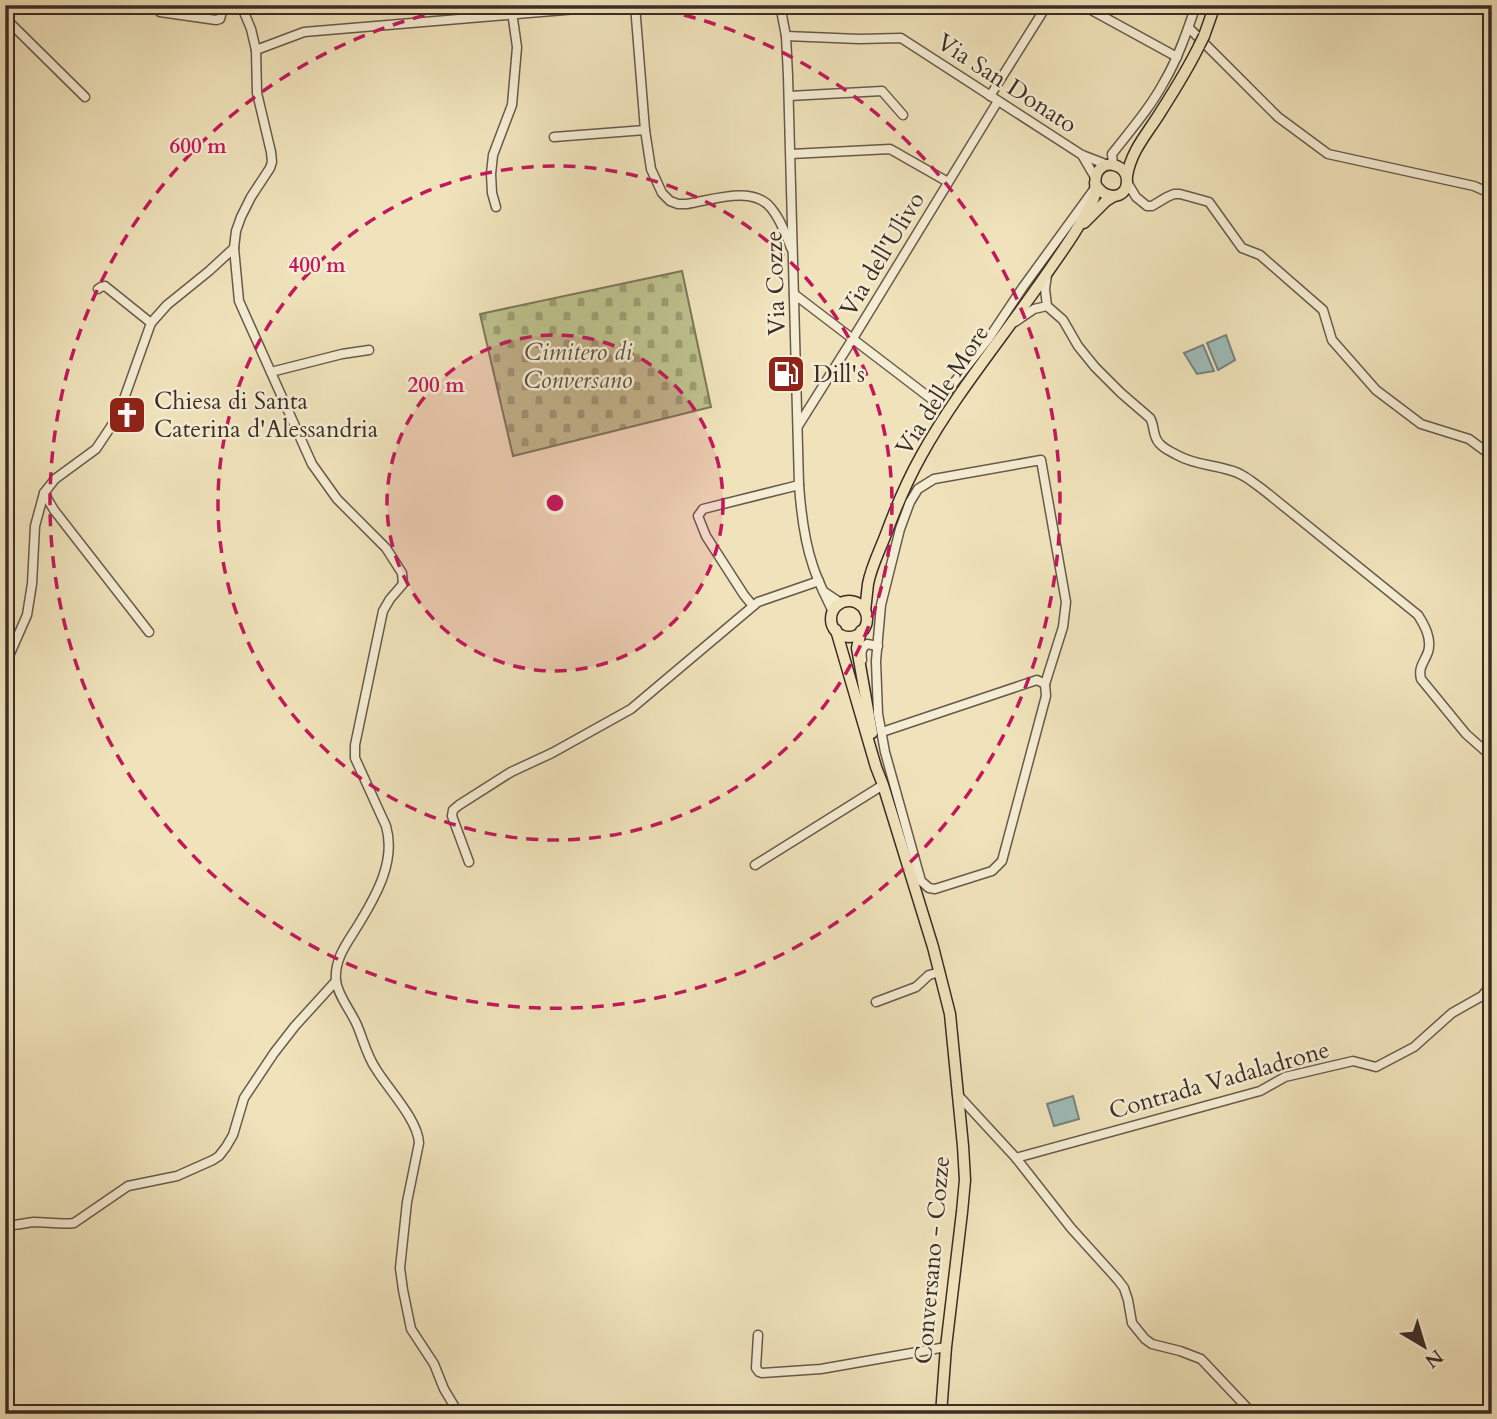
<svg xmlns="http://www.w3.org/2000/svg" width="1497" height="1419" font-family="Cardo,serif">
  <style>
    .cemetery { fill: url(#cemetery-stones); stroke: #7c785a; stroke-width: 2 }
    .water { fill: #9dbcb9; stroke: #76837e; stroke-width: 2 }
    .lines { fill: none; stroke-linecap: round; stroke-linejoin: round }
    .minor-casing { stroke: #685a4b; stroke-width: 11 }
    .major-casing { stroke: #3b2d26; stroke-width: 13 }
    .minor { stroke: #f5edd3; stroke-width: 8 }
    .major { stroke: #f0e3bb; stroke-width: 10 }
    .major-bridge-casing { stroke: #3b2d26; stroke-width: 13; stroke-linecap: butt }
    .major-bridge { stroke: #f0e3bb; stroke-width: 10 }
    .ring { fill: none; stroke: #c2185b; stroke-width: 3.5; stroke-dasharray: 12 9 }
    .labels { text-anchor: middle; stroke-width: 5; stroke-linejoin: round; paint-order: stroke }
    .street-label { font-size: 24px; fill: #3b2d26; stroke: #f5edd3 }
    .park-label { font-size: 24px; font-style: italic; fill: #5c5240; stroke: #f5edd3 }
    .poi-label { font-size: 24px; fill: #3b2d26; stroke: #f5edd3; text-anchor: start }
    .centre { fill: #c2185b; stroke: #f5edd3; stroke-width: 3.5 }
    .ring-label { font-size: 21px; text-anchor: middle; font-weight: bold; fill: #c2185b; stroke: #f5edd3; stroke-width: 5; stroke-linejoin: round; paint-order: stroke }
  </style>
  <defs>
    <pattern id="cemetery-stones" width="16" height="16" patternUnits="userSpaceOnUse" patternTransform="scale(1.75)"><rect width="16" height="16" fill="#bec28d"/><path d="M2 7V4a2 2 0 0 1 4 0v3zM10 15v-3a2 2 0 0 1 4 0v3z" fill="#9c9e73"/></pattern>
  </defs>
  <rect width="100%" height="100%" fill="#f0e3bb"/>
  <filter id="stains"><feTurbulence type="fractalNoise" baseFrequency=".00286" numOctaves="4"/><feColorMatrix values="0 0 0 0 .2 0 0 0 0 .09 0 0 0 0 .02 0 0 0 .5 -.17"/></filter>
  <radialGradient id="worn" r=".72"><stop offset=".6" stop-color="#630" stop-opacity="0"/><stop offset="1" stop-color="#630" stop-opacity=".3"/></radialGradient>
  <path class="cemetery" d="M 682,271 L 711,407 L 513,456 L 480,314 Z"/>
  <g class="water">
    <path d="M 1226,335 L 1235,360 L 1218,370 L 1207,343 Z"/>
    <path d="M 1203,345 L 1214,371 L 1197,374 L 1184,353 Z"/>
    <path d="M 1073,1096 L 1079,1119 L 1054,1126 L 1047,1104 Z"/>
  </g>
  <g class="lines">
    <defs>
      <g id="minor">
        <path d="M 158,5 L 160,12 L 216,20 L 220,19 L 224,5"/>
        <path d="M 635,5 L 645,130 L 651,169 L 662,193 L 670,201 L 678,204 L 687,204 C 712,200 753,185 771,208 C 781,220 786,235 791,248"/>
        <path d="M 780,5 L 786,36 L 788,76 L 799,485 C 801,513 804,540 813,566 C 818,582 826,597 833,612"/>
        <path d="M 1082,5 L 1177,57"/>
        <path d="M 5,18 L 85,97"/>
        <path d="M 1189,28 L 1278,117 L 1328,154 L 1474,186 L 1492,194"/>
        <path d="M 786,36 L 859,39 L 901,38 L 1082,155 L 1108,165"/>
        <path d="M 256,50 L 304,32 L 589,8 L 595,5"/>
        <path d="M 789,96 L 882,91 L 903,115"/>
        <path d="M 990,96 L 1047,5"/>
        <path d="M 554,137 L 645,130"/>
        <path d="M 791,154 L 890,149 L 948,182"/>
        <path d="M 1082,155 L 1096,179"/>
        <path d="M 1113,164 L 1112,154 C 1130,131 1150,108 1164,82 C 1178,58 1187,32 1196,5"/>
        <path d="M 1127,182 L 1136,197 L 1147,206 L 1152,206 L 1167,197 L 1174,194 L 1180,194 L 1209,202 L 1242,248 L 1260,255 L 1323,310 L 1332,340 L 1376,390 L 1421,424 L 1469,439 L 1492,456"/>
        <path d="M 496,207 L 492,193 L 491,174 L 493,155 L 512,105 L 517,47 L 511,5"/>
        <path d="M 234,248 L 239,301 L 312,464 L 337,499 L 386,548 L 402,573 L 403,584 L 390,599 L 383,611 L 355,745 L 355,758 L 386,826 C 396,860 377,894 360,922 C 349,941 334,957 336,981 C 338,996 351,1011 357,1025 C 363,1039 367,1056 376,1069 C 388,1089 418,1120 419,1143 L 407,1202 L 400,1268 L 403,1290 L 411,1329 L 434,1364 L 444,1389 L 459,1414"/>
        <path d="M 98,289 L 101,287 L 105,286 L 151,323"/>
        <path d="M 794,294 L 938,404"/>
        <path d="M 1047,306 L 1063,320 L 1078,346 L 1095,367 L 1121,393 L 1150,418 C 1155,426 1152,435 1159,443 C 1164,449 1170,451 1177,455 C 1195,465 1210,464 1229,470 C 1243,473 1255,484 1266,492 L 1418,615 C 1425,626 1432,639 1428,652 C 1424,663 1418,667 1421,679 L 1466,734 L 1492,757"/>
        <path d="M 1015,322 L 1034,309 L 1047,306 L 1045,289 L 1047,275"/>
        <path d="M 271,372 L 342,354 L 369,350"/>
        <path d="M 931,412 L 989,338 L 1023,287 L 1095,188"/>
        <path d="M 798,426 L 852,340 L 998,101"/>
        <path d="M 1041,460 L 1066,602 L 1063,627 L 1045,684 L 1046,696 L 1002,861 L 992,871 L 935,889 L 929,888 L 921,881 L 885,752 L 878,714 L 876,661 L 881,605 L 900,529 L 910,502 L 918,489 L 934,479 Z"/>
        <path d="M 44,493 L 54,510 L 149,632"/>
        <path d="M 823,591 L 841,603"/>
        <path d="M 753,606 L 744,595 L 706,536 L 698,516 L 703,509 L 799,485"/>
        <path d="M 862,660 C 861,652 861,649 867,644 L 878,646"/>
        <path d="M 5,665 L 27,615 L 32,584 L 35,526 L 44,493 L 55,479 L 96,449 L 112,425 L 120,410 L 151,323 L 167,305 L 209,271 L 234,248 L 236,231 L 241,217 L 251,197 L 270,168 L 272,162 L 271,152 L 257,93 L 256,50 L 251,29 L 241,5"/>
        <path d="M 882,732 L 1037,680 L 1045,684"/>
        <path d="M 469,862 L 452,816 L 453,810 L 459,805 L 511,772 L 552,753 L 631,709 L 758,602 L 819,581"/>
        <path d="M 755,865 L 883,785"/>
        <path d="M 876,1002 L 916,987 L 929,975 L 940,972"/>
        <path d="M 957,1094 L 1016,1158 L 1071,1228 L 1118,1280 L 1124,1288 L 1128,1300 L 1132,1323 L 1145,1339 L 1152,1344 L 1180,1351 L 1201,1359 L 1253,1414"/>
        <path d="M 1016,1158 L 1260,1091 L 1285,1077 L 1353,1061 L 1376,1067 L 1414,1047 L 1452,1013 L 1482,996 L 1492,984"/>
        <path d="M 5,1225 C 15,1226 24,1223 34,1222 C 47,1222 61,1225 74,1223 L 128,1186 L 177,1176 L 213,1160 L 219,1156 L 226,1147 L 233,1135 L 244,1098 L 274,1053 L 295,1026 L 336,981"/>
        <path d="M 758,1335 L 756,1368 L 759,1372 L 762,1373 L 821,1369 L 946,1347"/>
      </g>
      <g id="major">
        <path d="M 1204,36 L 1215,5"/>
        <path d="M 1127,176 C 1131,151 1147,134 1160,113 C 1174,91 1188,69 1199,46"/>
        <path d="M 1084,223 L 1106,201 L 1114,196"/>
        <circle cx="849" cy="619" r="18"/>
        <path d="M 865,611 C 866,602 867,593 868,584 C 871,567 880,550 886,534 C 896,507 907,481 921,456 C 953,398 998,343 1036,289 C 1049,270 1063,251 1075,232 C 1081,222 1093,204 1095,194 C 1096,187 1094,179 1097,173 C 1105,158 1127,165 1127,181 C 1127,201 1102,200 1095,183"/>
        <path d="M 836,630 L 876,767 L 883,785 L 933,947 L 950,1014 L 963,1146 L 965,1180 L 962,1212 L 946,1347 L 941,1414"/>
        <path d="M 861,631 L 857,648 L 872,733"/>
      </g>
    </defs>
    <use href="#minor" class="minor-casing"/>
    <use href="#major" class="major-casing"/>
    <use href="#minor" class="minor"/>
    <use href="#major" class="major"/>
    <defs>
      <path id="major-bridge" d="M 1199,46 L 1204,36"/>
    </defs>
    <use href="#major-bridge" class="major-bridge-casing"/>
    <use href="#major-bridge" class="major-bridge"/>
  </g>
  <circle cx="555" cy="503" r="168" fill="#c2185b" fill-opacity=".12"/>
  <g class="ring">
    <circle cx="555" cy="503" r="168"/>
    <circle cx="555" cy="503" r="337"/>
    <path d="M643 6A505 505 0 1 1 467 6"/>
  </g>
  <defs>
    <symbol id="fuel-square" viewBox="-11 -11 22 22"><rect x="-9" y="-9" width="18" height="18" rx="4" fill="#8f2418" stroke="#f5edd3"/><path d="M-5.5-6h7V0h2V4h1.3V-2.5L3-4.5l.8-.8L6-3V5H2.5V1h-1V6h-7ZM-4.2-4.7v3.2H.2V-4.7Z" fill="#fff"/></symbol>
    <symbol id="church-square" viewBox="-11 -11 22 22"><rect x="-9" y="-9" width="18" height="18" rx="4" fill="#8f2418" stroke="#f5edd3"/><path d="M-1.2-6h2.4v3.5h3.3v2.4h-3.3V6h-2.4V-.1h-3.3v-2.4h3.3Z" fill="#fff"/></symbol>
  </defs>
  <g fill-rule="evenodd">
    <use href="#fuel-square" x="764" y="352" width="44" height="44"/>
    <use href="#church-square" x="105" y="393" width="44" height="44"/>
  </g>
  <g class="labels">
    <g class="street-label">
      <text transform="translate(1007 83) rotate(33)" y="8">Via San Donato</text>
      <text transform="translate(882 254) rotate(-59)" y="8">Via dell'Ulivo</text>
      <text transform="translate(775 283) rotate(-92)" y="8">Via Cozze</text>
      <text transform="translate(942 390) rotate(-57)" y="8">Via delle More</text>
      <text transform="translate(1219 1080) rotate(-16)" y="8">Contrada Vadaladrone</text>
      <text transform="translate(932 1260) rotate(-85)" y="8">Conversano - Cozze</text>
    </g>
    <g class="park-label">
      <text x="578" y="360">Cimitero di<tspan x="578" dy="28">Conversano</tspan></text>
    </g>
    <g class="poi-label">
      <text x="813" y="382">Dill's</text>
      <text x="154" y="409">Chiesa di Santa<tspan x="154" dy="28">Caterina d'Alessandria</tspan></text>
    </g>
  </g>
  <circle cx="555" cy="503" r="10" class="centre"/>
  <g class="ring-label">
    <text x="198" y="153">600 m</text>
    <text x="317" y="272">400 m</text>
    <text x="436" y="392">200 m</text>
  </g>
  <rect width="1497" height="1419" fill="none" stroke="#f0e3bb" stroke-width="28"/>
  <rect x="7" y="7" width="1483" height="1405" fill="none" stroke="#3b2d26" stroke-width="3.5"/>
  <rect x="14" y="14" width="1469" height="1391" fill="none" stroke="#3b2d26" stroke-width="2"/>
  <g transform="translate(1424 1346) rotate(142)" stroke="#f5edd3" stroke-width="5" paint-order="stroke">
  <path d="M0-5L12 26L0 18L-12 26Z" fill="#3b2d26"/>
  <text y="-10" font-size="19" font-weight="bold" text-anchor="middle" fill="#3b2d26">N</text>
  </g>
  <rect width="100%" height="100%" filter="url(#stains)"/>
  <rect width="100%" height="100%" fill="url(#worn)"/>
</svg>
